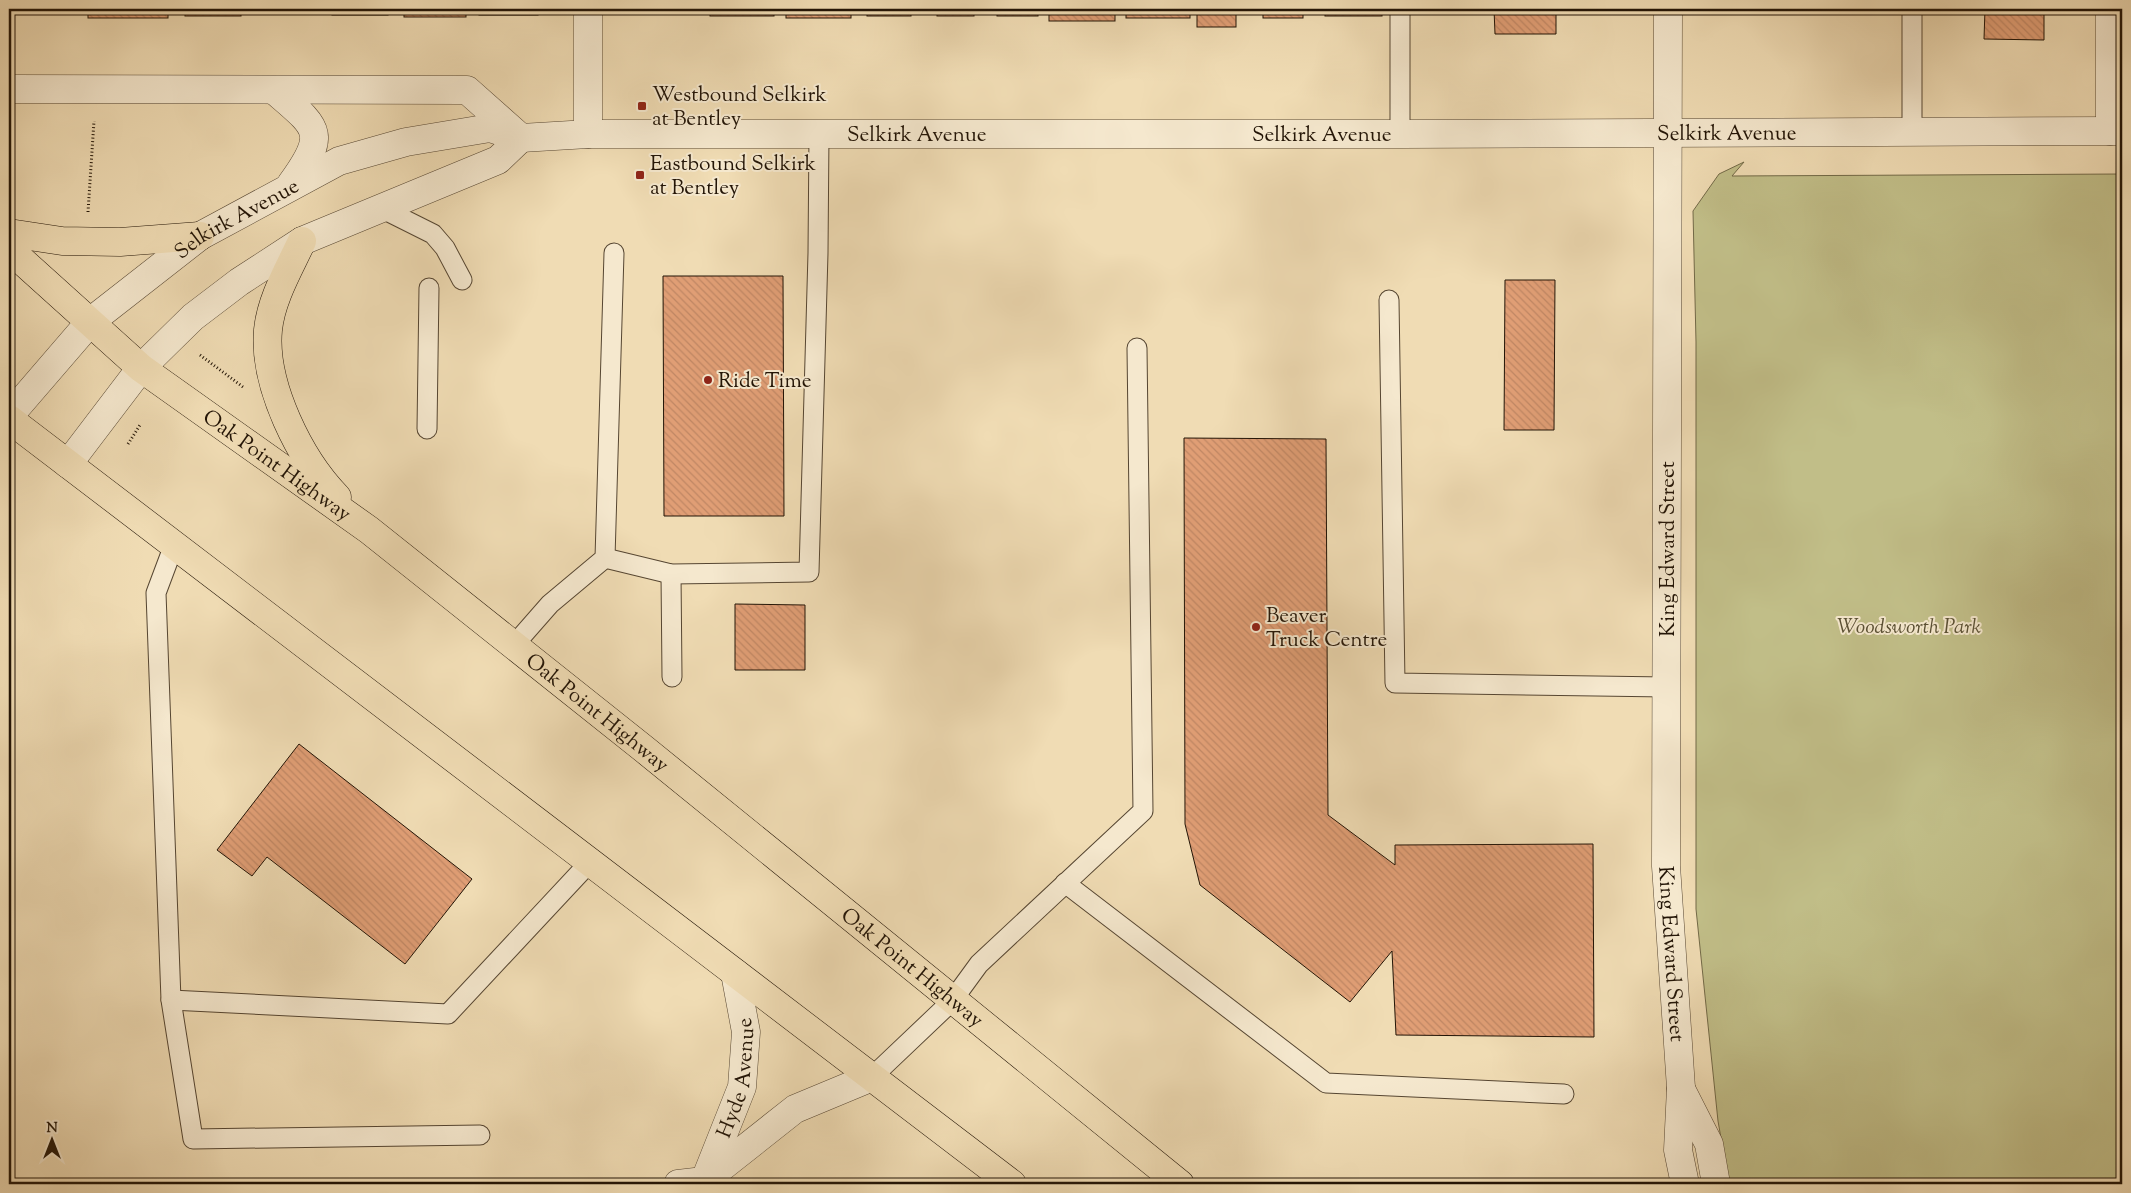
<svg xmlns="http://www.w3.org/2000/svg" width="2131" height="1193" font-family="'Sorts Mill Goudy',serif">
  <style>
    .park { fill: #c1be88; stroke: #726947 }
    .building { fill: url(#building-back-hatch); stroke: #221406 }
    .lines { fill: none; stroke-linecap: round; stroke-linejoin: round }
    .service-casing { stroke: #564632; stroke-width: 21 }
    .minor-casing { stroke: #564632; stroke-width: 29 }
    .tertiary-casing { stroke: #564632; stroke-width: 29 }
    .primary-casing { stroke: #221406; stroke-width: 29 }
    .path { stroke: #221406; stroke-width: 3; stroke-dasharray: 1 2.5; stroke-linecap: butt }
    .service { stroke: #f5e8ce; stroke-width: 19 }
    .minor { stroke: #f5e8ce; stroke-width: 28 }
    .tertiary { stroke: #f5e8ce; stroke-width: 28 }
    .primary { stroke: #f0dcb4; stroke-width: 28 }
    .poi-dot { fill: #8f2418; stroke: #f5e8ce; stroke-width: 2 }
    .labels { text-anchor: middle; stroke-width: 4; stroke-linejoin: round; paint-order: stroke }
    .poi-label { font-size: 21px; fill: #221406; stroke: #f5e8ce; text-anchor: start }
    .street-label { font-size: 21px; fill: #221406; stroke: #f5e8ce }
    .park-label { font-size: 21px; font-style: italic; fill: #5a5034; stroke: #f5e8ce }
  </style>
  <defs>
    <pattern id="building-back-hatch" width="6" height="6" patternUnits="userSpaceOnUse" patternTransform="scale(1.25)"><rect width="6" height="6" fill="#e09e75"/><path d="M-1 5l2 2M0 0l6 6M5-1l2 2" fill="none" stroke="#c08764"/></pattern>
  </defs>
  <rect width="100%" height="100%" fill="#f0dcb4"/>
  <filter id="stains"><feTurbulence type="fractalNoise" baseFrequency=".004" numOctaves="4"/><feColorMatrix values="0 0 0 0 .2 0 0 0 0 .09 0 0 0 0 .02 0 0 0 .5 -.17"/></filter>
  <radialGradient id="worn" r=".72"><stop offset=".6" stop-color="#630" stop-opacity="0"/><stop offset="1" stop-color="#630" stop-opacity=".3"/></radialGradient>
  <path class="park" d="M 1744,162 L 1732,176 L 2122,174 L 2122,1184 L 1729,1184 L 1718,1121 L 1696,909 L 1696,342 L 1693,211 L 1719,174 Z"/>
  <g class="building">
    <rect x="36" y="9" width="36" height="4"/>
    <rect x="88" y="9" width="80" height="9"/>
    <rect x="185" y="9" width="56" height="7"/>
    <rect x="270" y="9" width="51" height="5"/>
    <rect x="332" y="9" width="56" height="6"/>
    <rect x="404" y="9" width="62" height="8"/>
    <rect x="479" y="9" width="59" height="6"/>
    <rect x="647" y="9" width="52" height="4"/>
    <rect x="710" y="9" width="64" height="7"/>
    <rect x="786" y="9" width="65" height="9"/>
    <rect x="867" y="9" width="44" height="7"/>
    <rect x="937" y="9" width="37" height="7"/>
    <rect x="997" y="9" width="41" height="7"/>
    <rect x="1049" y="9" width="66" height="12"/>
    <rect x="1126" y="9" width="64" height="9"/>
    <rect x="1197" y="9" width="39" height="18"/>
    <rect x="1263" y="9" width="40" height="9"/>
    <rect x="1325" y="9" width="57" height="7"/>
    <path d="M 1494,9 L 1556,9 L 1556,34 L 1495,34 Z"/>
    <path d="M 1985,9 L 2044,9 L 2044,40 L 1984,39 Z"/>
    <path d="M 663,276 L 783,276 L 784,516 L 664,516 Z"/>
    <path d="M 1505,280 L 1555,280 L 1554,430 L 1504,430 Z"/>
    <path d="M 1184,438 L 1326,439 L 1328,815 L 1395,865 L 1395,845 L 1593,844 L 1594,1037 L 1396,1035 L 1392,951 L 1350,1002 L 1200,885 L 1185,824 Z"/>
    <path d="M 735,604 L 805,605 L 805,670 L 735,670 Z"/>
    <path d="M 299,744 L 472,879 L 405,964 L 267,857 L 252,876 L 217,850 Z"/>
  </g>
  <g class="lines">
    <defs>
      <g id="service">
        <path d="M 1400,9 L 1400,134"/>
        <path d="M 1912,131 L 1912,9"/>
        <path d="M 381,208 L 433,234 L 445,248 L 462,280"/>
        <path d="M 1389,300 L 1395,683 L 1667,687"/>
        <path d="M 427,429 L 429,288"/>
        <path d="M 174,545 L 156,593 L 171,1000 L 448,1014 L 590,862"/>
        <path d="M 605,558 L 671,574 L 809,572 L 818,253 L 819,134"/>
        <path d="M 671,574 L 672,677"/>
        <path d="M 514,645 L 550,604 L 605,558 L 614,253"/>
        <path d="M 1065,883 L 1326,1083 L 1564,1094"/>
        <path d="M 171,1000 L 193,1139 L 480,1135"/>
        <path d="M 872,1077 L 952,1001 L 979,964 L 1143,811 L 1137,348"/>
      </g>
      <g id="minor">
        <path d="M 588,9 L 588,134"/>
        <path d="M 9,89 L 467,90 L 521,138"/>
        <path d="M 2110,131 L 2110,9"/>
        <path id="s1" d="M 705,1180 L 742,1087 L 746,1032 L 735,973"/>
        <path d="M 678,1184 L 704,1181 L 795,1109 L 872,1077"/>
      </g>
      <g id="tertiary">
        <path id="s2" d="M 1668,9 L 1666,866 L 1681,1088 L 1678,1150 L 1685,1184"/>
        <path d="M 274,90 C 318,128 329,132 291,184"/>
        <path id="s3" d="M 9,416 L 90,322 L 200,236 L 339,161 L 406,142 L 490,128 L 521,138 L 588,134 L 1400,134 L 2122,131"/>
        <path d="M 68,464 L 141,368 L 193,317 L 239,282 L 302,241 L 498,160 L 521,138"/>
        <path d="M 1681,1089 L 1709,1144 L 1716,1184"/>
      </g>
      <g id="primary">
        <path d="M 9,233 L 62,241 L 120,242 L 200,236"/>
        <path d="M 302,241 C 289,269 271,299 268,330 C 263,385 300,459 337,497"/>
        <path id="s4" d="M 9,249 L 141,368 L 369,530 L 644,749 L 1180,1184"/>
        <path d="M 9,419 L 1012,1184"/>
      </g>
    </defs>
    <use href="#service" class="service-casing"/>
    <use href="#minor" class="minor-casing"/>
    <use href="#tertiary" class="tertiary-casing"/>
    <use href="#primary" class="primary-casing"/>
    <g class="path">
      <path d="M 88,212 L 94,121"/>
      <path d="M 200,355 L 243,387"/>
      <path d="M 128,444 L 140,425"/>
    </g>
    <use href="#service" class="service"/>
    <use href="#minor" class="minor"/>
    <use href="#tertiary" class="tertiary"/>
    <use href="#primary" class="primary"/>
  </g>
  <g class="poi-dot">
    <rect x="637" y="101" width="10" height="10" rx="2.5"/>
    <rect x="635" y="170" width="10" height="10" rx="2.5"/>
    <circle cx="708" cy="380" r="5"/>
    <circle cx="1256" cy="627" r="5"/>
  </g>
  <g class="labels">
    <g class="poi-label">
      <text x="652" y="101">Westbound Selkirk<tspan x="652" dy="24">at Bentley</tspan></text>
      <text x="650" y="170">Eastbound Selkirk<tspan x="650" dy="24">at Bentley</tspan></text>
      <text x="718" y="387">Ride Time</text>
      <text x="1266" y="622">Beaver<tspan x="1266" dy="24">Truck Centre</tspan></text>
    </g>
    <g class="street-label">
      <text dy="7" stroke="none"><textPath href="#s3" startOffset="1815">Selkirk Avenue</textPath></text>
      <text dy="7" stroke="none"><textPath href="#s3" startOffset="1005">Selkirk Avenue</textPath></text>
      <text dy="7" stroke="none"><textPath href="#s3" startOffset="1410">Selkirk Avenue</textPath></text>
      <text dy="7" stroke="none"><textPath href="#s3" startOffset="304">Selkirk Avenue</textPath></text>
      <text dy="7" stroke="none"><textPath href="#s4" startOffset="345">Oak Point Highway</textPath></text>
      <text transform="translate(1667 549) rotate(-90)" y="7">King Edward Street</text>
      <text dy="7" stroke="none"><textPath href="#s4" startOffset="750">Oak Point Highway</textPath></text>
      <text dy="7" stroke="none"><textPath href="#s2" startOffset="945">King Edward Street</textPath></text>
      <text dy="7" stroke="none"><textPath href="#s4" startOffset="1155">Oak Point Highway</textPath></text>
      <text dy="7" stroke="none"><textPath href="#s1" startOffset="108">Hyde Avenue</textPath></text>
    </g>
    <g class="park-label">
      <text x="1909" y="633">Woodsworth Park</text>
    </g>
  </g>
  <rect width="2131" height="1193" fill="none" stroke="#f0dcb4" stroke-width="30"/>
  <rect x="10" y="10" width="2111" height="1173" fill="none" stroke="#221406" stroke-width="2.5"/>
  <rect x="15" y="15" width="2101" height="1163" fill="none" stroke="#221406"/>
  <g transform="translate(52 1140)" stroke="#f5e8ce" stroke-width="4" paint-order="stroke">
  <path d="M0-4L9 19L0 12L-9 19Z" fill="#221406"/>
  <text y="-8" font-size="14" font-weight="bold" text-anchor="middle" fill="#221406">N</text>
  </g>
  <rect width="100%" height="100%" filter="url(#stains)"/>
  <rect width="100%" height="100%" fill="url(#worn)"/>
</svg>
